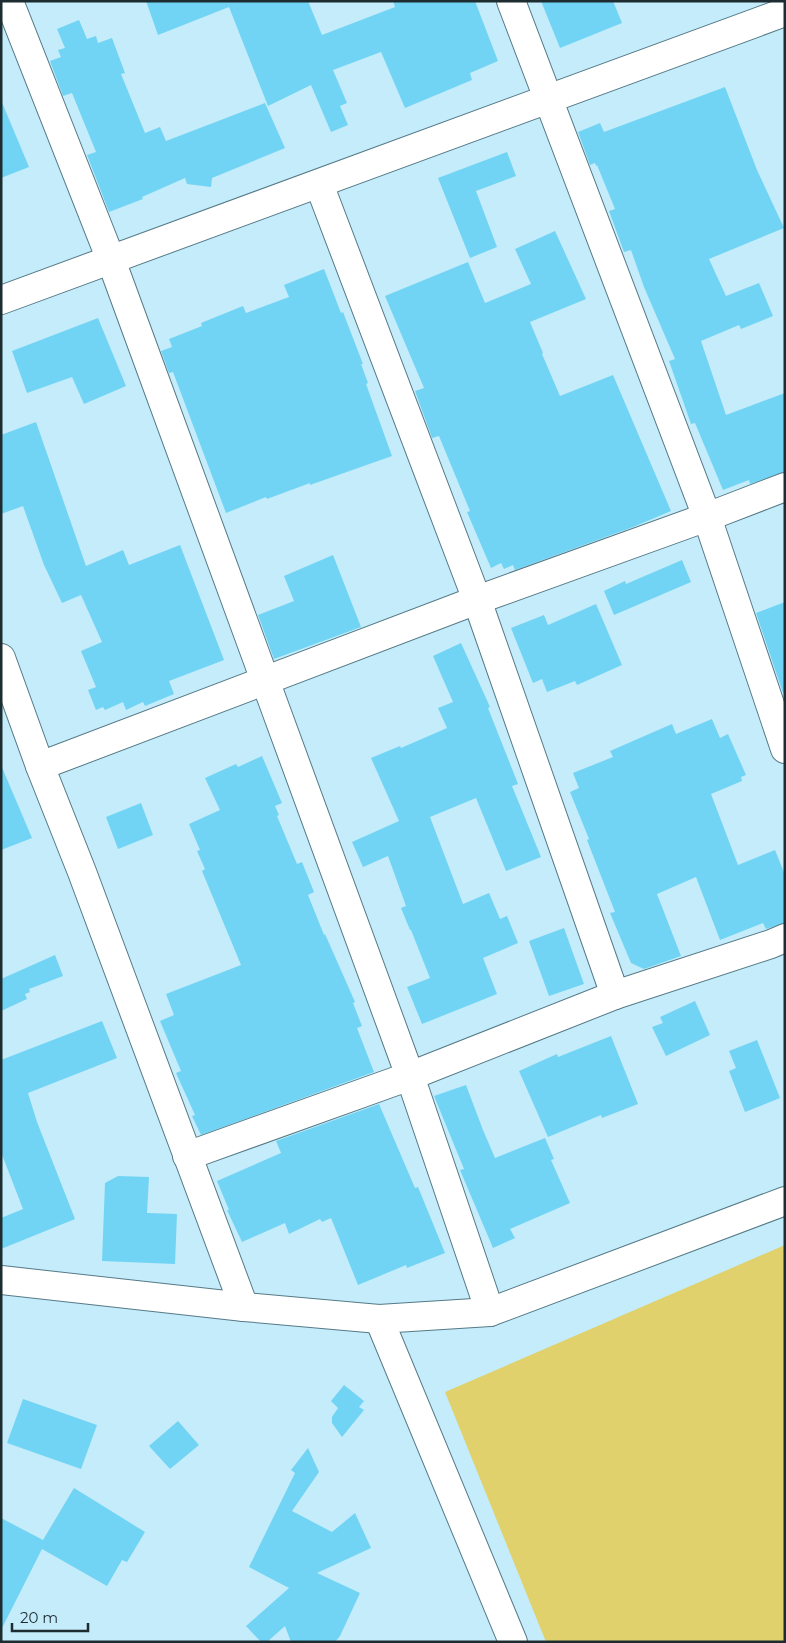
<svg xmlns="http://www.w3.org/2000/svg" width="786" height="1643" font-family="Montserrat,sans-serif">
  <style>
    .green { fill: #e0d16c }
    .building { fill: #72d4f4 }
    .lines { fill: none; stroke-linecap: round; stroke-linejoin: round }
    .minor-casing { stroke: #557a87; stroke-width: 30 }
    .minor { stroke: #fff; stroke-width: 28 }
  </style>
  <rect width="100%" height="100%" fill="#c4ecfa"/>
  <path class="green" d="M 785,1245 L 785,1642 L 546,1642 L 445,1392 Z"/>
  <g class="building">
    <path d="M 146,1 L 308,1 L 322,35 L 395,7 L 393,1 L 475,1 L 498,61 L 470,73 L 472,80 L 405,108 L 381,52 L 333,70 L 347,103 L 340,106 L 348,125 L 331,132 L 311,85 L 268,106 L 229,7 L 158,35 Z"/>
    <path d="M 541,1 L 613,1 L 622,23 L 560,48 Z"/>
    <path d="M 79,20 L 87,39 L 96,36 L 98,43 L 112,38 L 125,73 L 121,74 L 145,133 L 160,127 L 166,141 L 265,103 L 285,148 L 212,178 L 211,187 L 187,184 L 185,178 L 142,197 L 143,199 L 109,212 L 87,155 L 96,152 L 72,93 L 63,96 L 50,61 L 61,57 L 58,50 L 65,48 L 57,29 Z"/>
    <path d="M 725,87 L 757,170 L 784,228 L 709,259 L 726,296 L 759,283 L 773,316 L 741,329 L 739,325 L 701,341 L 726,415 L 785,393 L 785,472 L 750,484 L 749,480 L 723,490 L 695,423 L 691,424 L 669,361 L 675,359 L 644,287 L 631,250 L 624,252 L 609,211 L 615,209 L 597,165 L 596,166 L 595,163 L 590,165 L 578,132 L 600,123 L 604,132 Z"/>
    <path d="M 1,100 L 29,167 L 1,178 Z"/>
    <path d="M 507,152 L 516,176 L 476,191 L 497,247 L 470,258 L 438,178 Z"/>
    <path d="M 555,231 L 586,299 L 530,322 L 543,353 L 542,354 L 560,396 L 613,375 L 671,511 L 633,527 L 515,570 L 513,565 L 504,569 L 501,563 L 491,568 L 467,512 L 470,511 L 439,436 L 432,438 L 415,391 L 424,388 L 385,296 L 468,262 L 485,303 L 531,284 L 515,249 Z"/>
    <path d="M 324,269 L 341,313 L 343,312 L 363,364 L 361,364 L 368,383 L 366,384 L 392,456 L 310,485 L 310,483 L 267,499 L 266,497 L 226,513 L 173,372 L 169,373 L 161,351 L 172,347 L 169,339 L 202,326 L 201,323 L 243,306 L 246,313 L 289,297 L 284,285 Z"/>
    <path d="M 98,318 L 126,386 L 84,404 L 72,377 L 27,393 L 12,351 Z"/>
    <path d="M 36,422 L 86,566 L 123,550 L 129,565 L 180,545 L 224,660 L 169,681 L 174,694 L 145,706 L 143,702 L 126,710 L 123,702 L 105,710 L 103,707 L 96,710 L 88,690 L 96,687 L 81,651 L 102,642 L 81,595 L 62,603 L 44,565 L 23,506 L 1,514 L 1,435 Z"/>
    <path d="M 333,555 L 361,627 L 274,659 L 258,615 L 294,601 L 284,576 Z"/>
    <path d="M 682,560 L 691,582 L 614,615 L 604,591 L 625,581 L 626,584 Z"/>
    <path d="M 785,602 L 785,692 L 783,693 L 756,613 Z"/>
    <path d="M 596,604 L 622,665 L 577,685 L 575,681 L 547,692 L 542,679 L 533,683 L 511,628 L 544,615 L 548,625 Z"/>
    <path d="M 461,643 L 490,707 L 488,708 L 518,784 L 512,786 L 541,857 L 506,871 L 476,798 L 430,817 L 463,904 L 489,893 L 500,919 L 507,916 L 518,943 L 483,958 L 497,994 L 422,1024 L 407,987 L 430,978 L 411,930 L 410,930 L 401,908 L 406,906 L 388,856 L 363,867 L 352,842 L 399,821 L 371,758 L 400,746 L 401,748 L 447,728 L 438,708 L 453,702 L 433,656 Z"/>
    <path d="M 712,719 L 720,738 L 728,734 L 746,775 L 741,777 L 742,781 L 711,794 L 738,865 L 775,850 L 785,875 L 785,923 L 766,929 L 763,923 L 720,940 L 696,877 L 657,894 L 681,956 L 644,969 L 631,963 L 610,913 L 615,912 L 587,840 L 589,839 L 570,792 L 579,788 L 573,773 L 613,757 L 610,751 L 672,724 L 676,734 Z"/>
    <path d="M 262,756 L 282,803 L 275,806 L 279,815 L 277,816 L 297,864 L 302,862 L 314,892 L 308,895 L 324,935 L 325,934 L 355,1002 L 353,1003 L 362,1026 L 357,1028 L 374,1072 L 201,1135 L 192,1116 L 195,1115 L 176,1073 L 181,1071 L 160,1021 L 174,1015 L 166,994 L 241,965 L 202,871 L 205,869 L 197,851 L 200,850 L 189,824 L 220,810 L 205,778 L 236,764 L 238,767 Z"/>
    <path d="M 1,765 L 32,838 L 1,850 Z"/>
    <path d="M 141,803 L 153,835 L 118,849 L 106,817 Z"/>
    <path d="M 564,928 L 584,984 L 549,996 L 529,941 Z"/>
    <path d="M 55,955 L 63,976 L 29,989 L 30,992 L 25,994 L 27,999 L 1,1011 L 1,979 Z"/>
    <path d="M 695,1001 L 710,1035 L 666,1056 L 652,1027 L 663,1023 L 660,1017 Z"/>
    <path d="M 102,1021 L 117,1058 L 28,1093 L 37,1122 L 75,1219 L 1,1249 L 1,1218 L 23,1209 L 1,1152 L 1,1060 Z"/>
    <path d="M 611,1036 L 638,1104 L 602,1118 L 601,1115 L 548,1137 L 519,1071 L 557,1054 L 558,1057 Z"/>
    <path d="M 757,1040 L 780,1098 L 745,1112 L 729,1071 L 736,1068 L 729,1051 Z"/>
    <path d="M 466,1085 L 483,1130 L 495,1158 L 545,1138 L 554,1159 L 551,1160 L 570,1203 L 510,1229 L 515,1238 L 493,1248 L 460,1170 L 464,1169 L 434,1096 Z"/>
    <path d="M 379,1104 L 415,1188 L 418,1187 L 445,1253 L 407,1268 L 406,1265 L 358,1285 L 331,1218 L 322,1222 L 320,1219 L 289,1234 L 285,1223 L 242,1242 L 227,1210 L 229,1210 L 217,1181 L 281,1153 L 276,1141 Z"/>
    <path d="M 118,1176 L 149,1177 L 147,1213 L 177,1214 L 175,1264 L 102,1261 L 105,1183 Z"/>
    <path d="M 344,1385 L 364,1401 L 359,1407 L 364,1410 L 342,1437 L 332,1423 L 332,1417 L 338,1408 L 331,1401 Z"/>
    <path d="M 23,1399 L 97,1425 L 81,1469 L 7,1443 Z"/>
    <path d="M 178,1421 L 199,1445 L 170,1469 L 149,1446 Z"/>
    <path d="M 308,1448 L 319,1472 L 292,1511 L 332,1532 L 355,1513 L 371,1548 L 317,1573 L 360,1593 L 340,1636 L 335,1642 L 291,1642 L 285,1626 L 267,1642 L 261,1642 L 246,1626 L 289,1588 L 249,1567 L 295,1473 L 291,1470 Z"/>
    <path d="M 74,1488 L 145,1532 L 127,1562 L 122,1560 L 107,1586 L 42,1549 L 1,1630 L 1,1518 L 43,1540 Z"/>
  </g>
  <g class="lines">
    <defs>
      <g id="minor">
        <path d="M 9,1 L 111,260 L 410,1076 L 490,1312"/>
        <path d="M 511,1 L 707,517 L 785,749"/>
        <path d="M 319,184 L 477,600 L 615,995"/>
        <path d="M 1,300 L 785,12"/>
        <path d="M 1,658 L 40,766 L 82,872 L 244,1307"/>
        <path d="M 40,766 L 477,600 L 707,517 L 785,487"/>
        <path d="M 187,1156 L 410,1076 L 615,995 L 771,944 L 785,938"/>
        <path d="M 1,1280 L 244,1307 L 379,1319 L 490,1312 L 785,1201"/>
        <path d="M 379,1319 L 513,1642"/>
      </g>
    </defs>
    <use href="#minor" class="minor-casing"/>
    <use href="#minor" class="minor"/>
  </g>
  <rect width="786" height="1643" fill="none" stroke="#1c2c31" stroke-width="5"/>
  <path d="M12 1623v8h76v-8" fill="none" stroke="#1c2c31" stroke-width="2.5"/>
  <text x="20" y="1623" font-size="15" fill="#1c2c31" stroke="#c4ecfa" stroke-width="4" paint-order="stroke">20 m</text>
</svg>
